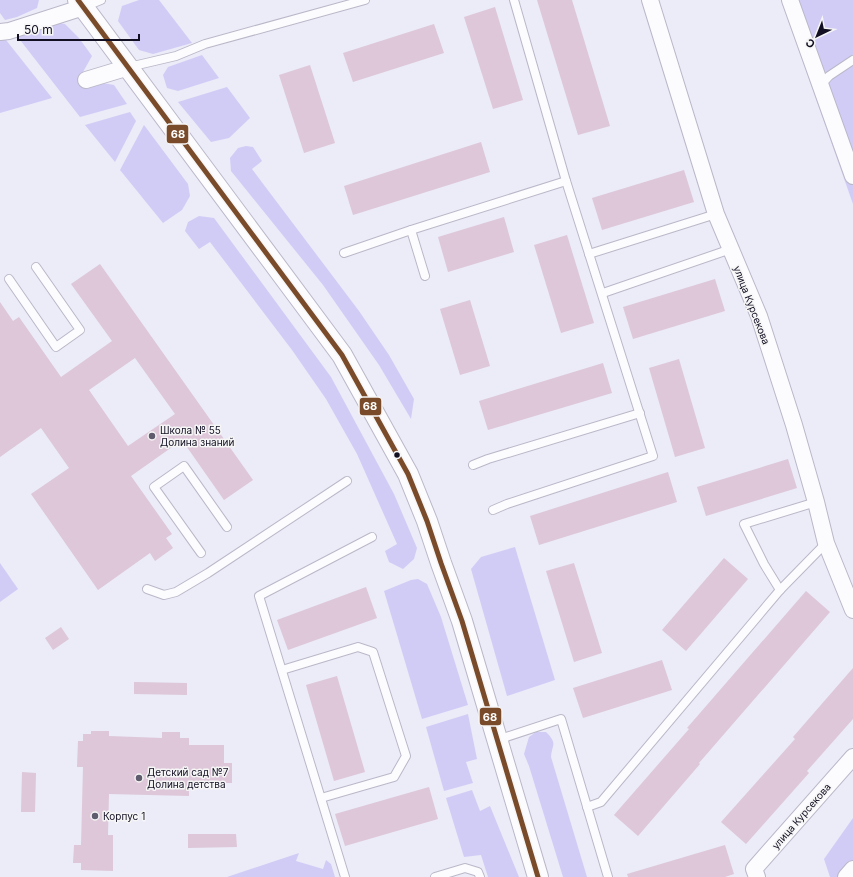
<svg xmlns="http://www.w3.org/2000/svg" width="853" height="877" font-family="Inter,sans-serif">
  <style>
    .green { fill: #d1ccf6 }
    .building { fill: #ddc7d8; fill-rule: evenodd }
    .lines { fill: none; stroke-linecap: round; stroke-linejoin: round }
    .service-casing { stroke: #bab8c8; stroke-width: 10 }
    .minor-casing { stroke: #bab8c8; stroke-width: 18 }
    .tertiary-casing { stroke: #bab8c8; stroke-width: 22 }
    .service { stroke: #fcfcfe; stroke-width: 8 }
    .minor { stroke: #fcfcfe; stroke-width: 16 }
    .tertiary { stroke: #fcfcfe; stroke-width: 20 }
    .bus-1-casing { stroke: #f6f6f6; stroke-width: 8 }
    .bus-1 { stroke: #7a4b2a; stroke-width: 5 }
    .poi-dot { fill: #5e5c6d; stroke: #f6f6f6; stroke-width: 1.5 }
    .bus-dot { fill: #120f22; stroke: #f6f6f6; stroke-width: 1.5 }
    .labels { text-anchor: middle; stroke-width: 3; stroke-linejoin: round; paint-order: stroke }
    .street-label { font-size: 10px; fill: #120f22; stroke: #f6f6f6 }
    .poi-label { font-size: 10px; fill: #120f22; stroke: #f6f6f6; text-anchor: start }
    .line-badge { stroke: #f6f6f6; stroke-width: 1.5 }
    .badge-label { font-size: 11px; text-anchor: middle; font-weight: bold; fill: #fff }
  </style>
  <rect width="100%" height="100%" fill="#ecebf8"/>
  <g class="green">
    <path d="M 0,0 L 39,0 L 37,8 L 17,17 L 5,20 L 0,13 Z"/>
    <path d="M 139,0 L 159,0 L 192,43 L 153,54 L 139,50 L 118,21 L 122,6 Z"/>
    <path d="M 781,0 L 853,0 L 853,204 Z"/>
    <path d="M 52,22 L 65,24 L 79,38 L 92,56 L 79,79 L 114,85 L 127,104 L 80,117 L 17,36 Z"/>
    <path d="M 0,40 L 6,40 L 52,98 L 0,113 Z"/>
    <path d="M 202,55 L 219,78 L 178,91 L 167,88 L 163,75 L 168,67 Z"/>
    <path d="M 227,87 L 250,118 L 229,138 L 211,142 L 178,102 Z"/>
    <path d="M 130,112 L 136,121 L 115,162 L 85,125 Z"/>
    <path d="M 144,125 L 188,184 L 190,196 L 182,210 L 163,223 L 120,170 Z"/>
    <path d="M 246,146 L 253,147 L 262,161 L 252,169 L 359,311 L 389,355 L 414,399 L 411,419 L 379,365 L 323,285 L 231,171 L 230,158 L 238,148 Z"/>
    <path d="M 199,216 L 214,218 L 331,377 L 394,494 L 417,548 L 414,559 L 403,569 L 389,562 L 385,551 L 397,544 L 357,454 L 326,399 L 292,350 L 210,242 L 199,249 L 185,231 L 188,222 Z"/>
    <path d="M 515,547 L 555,680 L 507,696 L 471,569 L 481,557 Z"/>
    <path d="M 0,563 L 18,589 L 0,602 Z"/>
    <path d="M 418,579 L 427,584 L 441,617 L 468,705 L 422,719 L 384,591 L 411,580 Z"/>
    <path d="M 468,714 L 477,759 L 466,762 L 473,783 L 444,791 L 426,727 Z"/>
    <path d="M 536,732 L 546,732 C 558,744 552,744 551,757 L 587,877 L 563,877 L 529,766 L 524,754 L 529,737 Z"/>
    <path d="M 472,790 L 480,811 L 490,806 L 519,877 L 488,877 L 481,855 L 464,857 L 446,798 Z"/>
    <path d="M 853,818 L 853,877 L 830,877 L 824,859 Z"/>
    <path d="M 299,853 L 296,861 L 323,869 L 326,860 L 331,864 L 335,877 L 227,877 Z"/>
  </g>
  <g class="building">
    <path d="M 537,0 L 572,0 L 610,126 L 578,135 Z"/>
    <path d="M 495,7 L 523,100 L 493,109 L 464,17 Z"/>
    <path d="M 434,24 L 444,53 L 353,82 L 343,53 Z"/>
    <path d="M 310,65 L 335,143 L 304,153 L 279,75 Z"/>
    <path d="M 481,142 L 490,172 L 353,215 L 344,186 Z"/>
    <path d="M 684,170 L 694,202 L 602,230 L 592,198 Z"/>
    <path d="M 504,217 L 514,252 L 448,272 L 438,237 Z"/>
    <path d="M 567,235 L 594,323 L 561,333 L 534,245 Z"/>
    <path d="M 100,264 L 253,480 L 224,500 L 182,440 L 131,476 L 172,534 L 166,538 L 173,548 L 155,561 L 150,553 L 98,590 L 31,494 L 69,468 L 41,428 L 0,457 L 0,302 L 13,321 L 19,317 L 61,377 L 112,341 L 71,284 ZM 135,358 L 175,414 L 128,446 L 89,390 Z"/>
    <path d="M 715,279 L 725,311 L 633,339 L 623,307 Z"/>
    <path d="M 470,300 L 490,366 L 460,375 L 440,309 Z"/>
    <path d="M 679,359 L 705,448 L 675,457 L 649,368 Z"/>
    <path d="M 603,363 L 612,393 L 488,430 L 479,401 Z"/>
    <path d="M 788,459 L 797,488 L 706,516 L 697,487 Z"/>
    <path d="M 668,472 L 677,502 L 539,545 L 530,516 Z"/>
    <path d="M 724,558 L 748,579 L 686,651 L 662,630 Z"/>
    <path d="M 574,563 L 602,653 L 574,662 L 546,571 Z"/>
    <path d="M 366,587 L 377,618 L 288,650 L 277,620 Z"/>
    <path d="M 806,591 L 830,612 L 699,763 L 700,764 L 638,836 L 614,815 L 689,729 L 687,728 Z"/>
    <path d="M 61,627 L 69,639 L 53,650 L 45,638 Z"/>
    <path d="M 662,660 L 672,690 L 583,718 L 573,688 Z"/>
    <path d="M 853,668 L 853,719 L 807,771 L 809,773 L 746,844 L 721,822 L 795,739 L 793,737 Z"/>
    <path d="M 337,676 L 365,772 L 334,781 L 306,685 Z"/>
    <path d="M 134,682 L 187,683 L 187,695 L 134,694 Z"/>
    <path d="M 91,731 L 109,731 L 109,736 L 162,738 L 162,732 L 180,732 L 180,738 L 189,738 L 189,745 L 224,745 L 224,763 L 232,763 L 232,783 L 224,783 L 224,787 L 189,786 L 189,796 L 109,794 L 108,835 L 113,835 L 113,871 L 81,870 L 81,863 L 73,863 L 74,845 L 81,845 L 83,767 L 77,767 L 78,741 L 83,741 L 83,734 L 91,734 Z"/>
    <path d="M 22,772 L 36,773 L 35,812 L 21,812 Z"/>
    <path d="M 429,787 L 438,819 L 345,846 L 335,814 Z"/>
    <path d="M 188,834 L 236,834 L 237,847 L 188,848 Z"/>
    <path d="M 725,845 L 734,874 L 725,877 L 628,877 L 627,874 Z"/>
  </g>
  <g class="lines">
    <defs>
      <g id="service">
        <path d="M 84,7 L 101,0"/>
        <path d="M 129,67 L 176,56 L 205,44 L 365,0"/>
        <path d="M 821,85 L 829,76 L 853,60"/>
        <path d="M 411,230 L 425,276"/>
        <path d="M 344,253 L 411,230 L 566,181"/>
        <path d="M 589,254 L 716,214"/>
        <path d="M 9,279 L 56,347 L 80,330 L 36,267"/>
        <path d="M 603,293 L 731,249"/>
        <path d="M 473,465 L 488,459 L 640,413"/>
        <path d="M 493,510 L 507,504 L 653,456 L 566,181 L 514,0"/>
        <path d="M 201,553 L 154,487 L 184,466 L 227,527"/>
        <path d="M 147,589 L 164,595 L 176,592 L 208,573 L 347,481"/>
        <path d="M 780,590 L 764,564 L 744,524 L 816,502"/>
        <path d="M 282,670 L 358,647 L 373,652 L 406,756 L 394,777 L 321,798"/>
        <path d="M 497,740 L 561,719 L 608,877"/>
        <path d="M 587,807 L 601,802 L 780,590 L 826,543"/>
        <path d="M 345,877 L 259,596 L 372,537"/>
        <path d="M 435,877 L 465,868 L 478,872 L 480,877"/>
      </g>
      <g id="minor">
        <path d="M 650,0 L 716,214 L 759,316 L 794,425 L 816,502 L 826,543 L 853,610"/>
        <path d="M 790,0 L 853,176"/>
        <path d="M 0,32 L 9,31 L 84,7"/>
        <path d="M 86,80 L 129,67"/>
        <path d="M 757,877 L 754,869 L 853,757"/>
        <path d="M 846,877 L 853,869"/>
      </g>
      <path id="tertiary" d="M 78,0 L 342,355 L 408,474 L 427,521 L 441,563 L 462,621 L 538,877"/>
    </defs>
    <use href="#service" class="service-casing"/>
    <use href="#minor" class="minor-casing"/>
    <use href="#tertiary" class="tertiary-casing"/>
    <use href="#service" class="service"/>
    <use href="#minor" class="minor"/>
    <use href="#tertiary" class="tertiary"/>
    <defs>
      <path id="bus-1" d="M 78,0 L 342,355 L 408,474 L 427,521 L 441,563 L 462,621 L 538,877"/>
    </defs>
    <use href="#bus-1" class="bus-1-casing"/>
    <use href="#bus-1" class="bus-1"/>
  </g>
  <g class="poi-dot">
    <circle cx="152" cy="436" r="4"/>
    <circle cx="139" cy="778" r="4"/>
    <circle cx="95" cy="816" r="4"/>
  </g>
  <circle class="bus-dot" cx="397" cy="455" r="3.5"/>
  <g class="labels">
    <g class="street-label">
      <text transform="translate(752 305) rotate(69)" y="4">улица Курсекова</text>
      <text transform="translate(801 816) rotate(-49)" y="4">улица Курсекова</text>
    </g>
    <g class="poi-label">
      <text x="160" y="434">Школа № 55<tspan x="160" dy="12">Долина знаний</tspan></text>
      <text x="147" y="776">Детский сад №7<tspan x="147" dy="12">Долина детства</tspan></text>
      <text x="103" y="820">Корпус 1</text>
    </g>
  </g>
  <g class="line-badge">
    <rect x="166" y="124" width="23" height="20" rx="4" fill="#7a4b2a"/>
    <rect x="359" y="397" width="23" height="19" rx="4" fill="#7a4b2a"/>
    <rect x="479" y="707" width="23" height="19" rx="4" fill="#7a4b2a"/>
  </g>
  <g class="badge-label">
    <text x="178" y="138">68</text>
    <text x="370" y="410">68</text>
    <text x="490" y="721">68</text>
  </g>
  <g transform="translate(817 36) rotate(223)" stroke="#f6f6f6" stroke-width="3" paint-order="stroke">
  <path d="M0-3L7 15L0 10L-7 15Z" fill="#120f22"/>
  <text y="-6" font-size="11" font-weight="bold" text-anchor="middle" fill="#120f22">С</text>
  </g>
  <path d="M18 34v6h121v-6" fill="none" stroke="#120f22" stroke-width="2"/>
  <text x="24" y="34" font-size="12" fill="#120f22" stroke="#f6f6f6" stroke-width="3" paint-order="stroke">50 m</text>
</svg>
